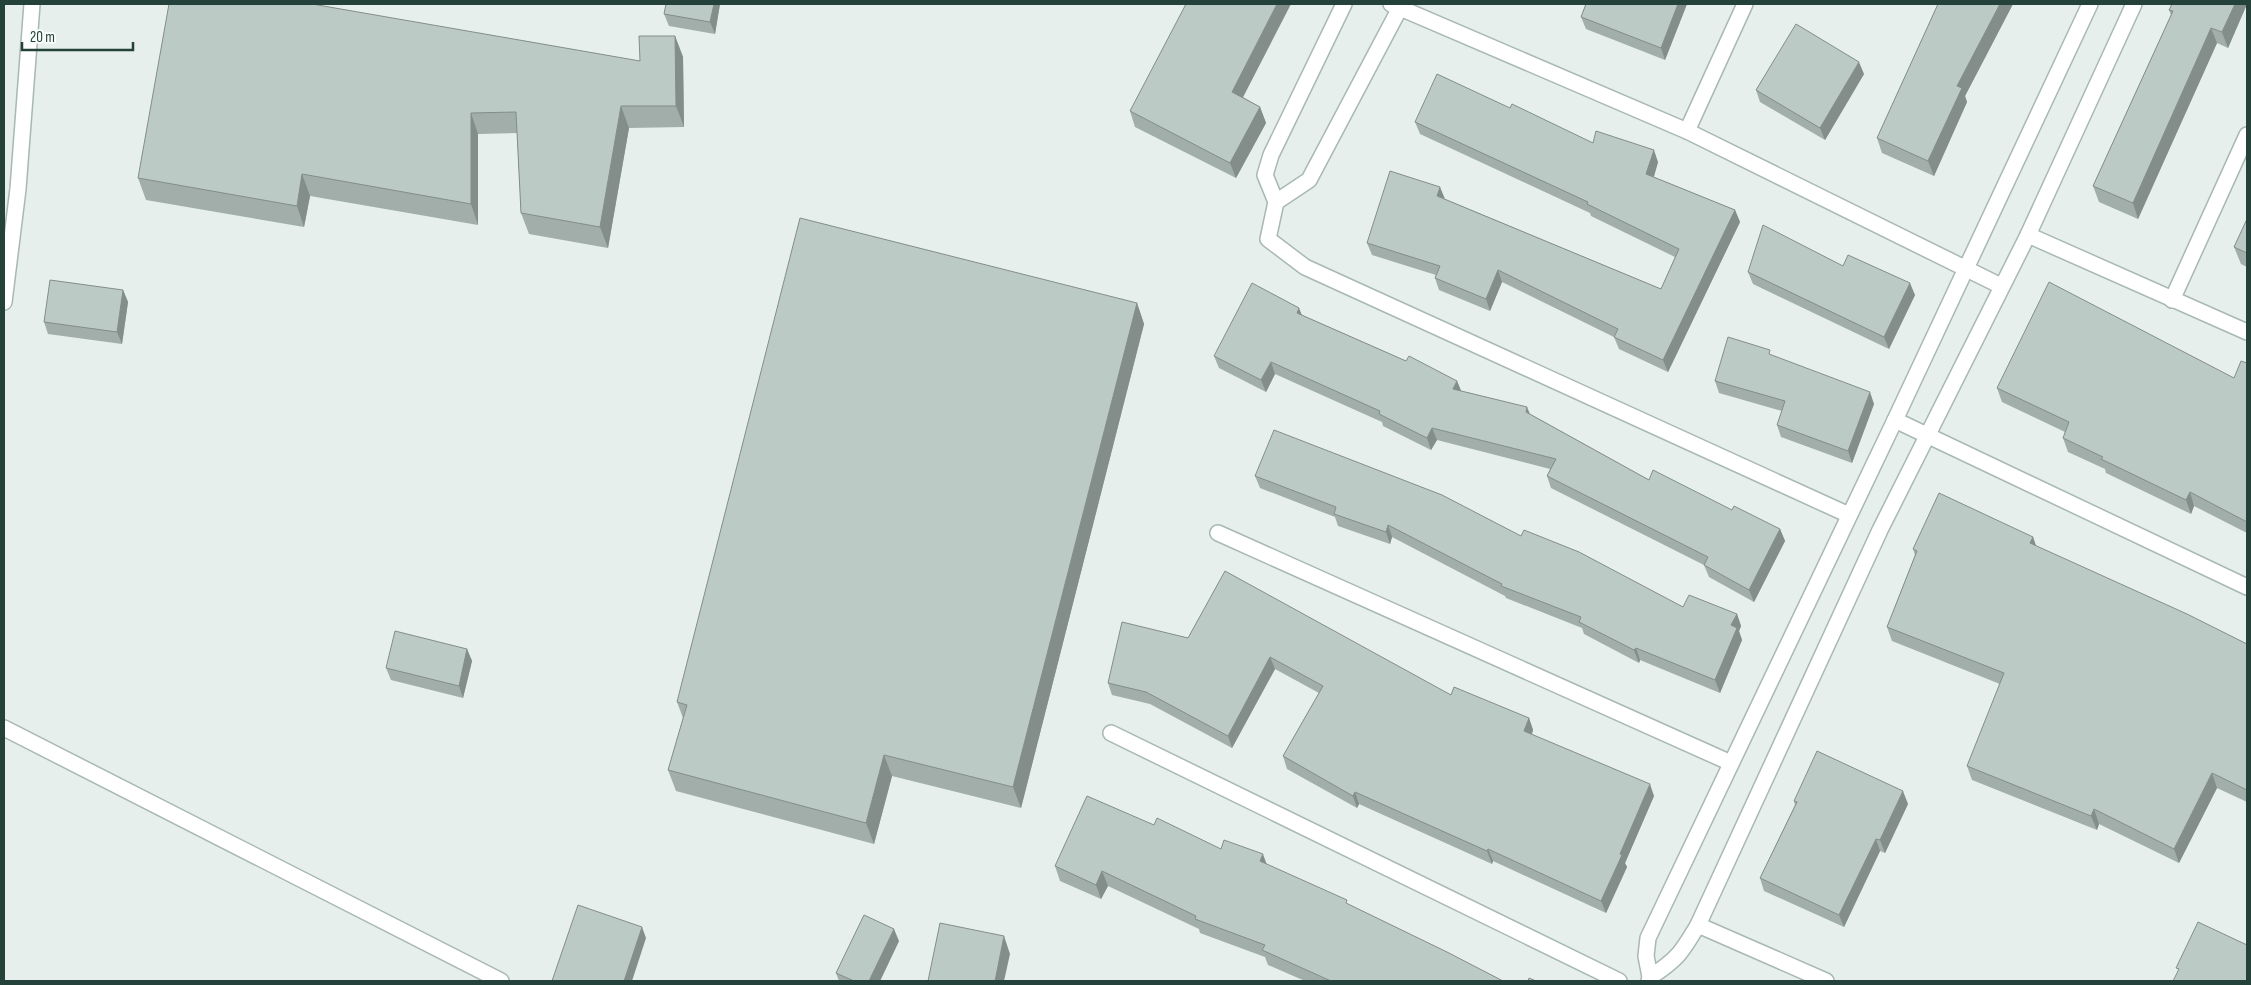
<svg xmlns="http://www.w3.org/2000/svg" width="2251" height="985" font-family="'Sofia Sans Condensed',sans-serif">
  <style>
    .lines { fill: none; stroke-linecap: round; stroke-linejoin: round }
    .minor-casing { stroke: #a8b8b2; stroke-width: 18 }
    .minor { stroke: #fff; stroke-width: 15 }
    .wall { fill: #a1aea9 }
    .shaded-wall { fill: #838d89 }
    .building { fill: #bbcac4; stroke: #838d89 }
  </style>
  <rect width="100%" height="100%" fill="#e6efeb"/>
  <g class="lines">
    <defs>
      <g id="minor">
        <path d="M 1344,4 L 1271,155 L 1265,175 L 1276,202 L 1268,239 L 1305,267 L 1849,515"/>
        <path d="M 1391,4 L 1687,131 L 2001,286"/>
        <path d="M 1687,131 L 1745,4"/>
        <path d="M 1276,202 L 1309,180 L 1402,4"/>
        <path d="M 2028,235 L 2247,332"/>
        <path d="M 2172,300 L 2247,135"/>
        <path d="M 4,302 L 18,189 L 32,4"/>
        <path d="M 1895,420 L 2247,587"/>
        <path d="M 1218,533 L 1731,763"/>
        <path d="M 4,728 L 501,981"/>
        <path d="M 1111,733 L 1619,981"/>
        <path d="M 1698,925 L 1826,981"/>
        <path d="M 1650,977 C 1677,960 1682,952 1698,925 L 1880,530 L 2028,235 L 2134,4"/>
        <path d="M 1649,981 L 1650,977 L 1646,956 L 1648,938 L 1895,420 L 2090,4"/>
      </g>
    </defs>
    <use href="#minor" class="minor-casing"/>
    <use href="#minor" class="minor"/>
  </g>
  <g class="wall">
    <path d="M 666,4 L 720,4 L 715,34 L 669,26 L 664,14 Z"/>
    <path d="M 1586,4 L 1687,4 L 1665,60 L 1586,29 L 1581,17 Z"/>
    <path d="M 1938,4 L 2013,4 L 1965,96 L 1967,102 L 1934,176 L 1882,153 L 1877,138 Z"/>
    <path d="M 2247,4 L 2228,48 L 2217,43 L 2138,219 L 2099,202 L 2093,186 L 2171,15 L 2169,10 Z"/>
    <path d="M 675,36 L 683,57 L 684,127 L 629,128 L 608,248 L 529,234 L 521,213 L 517,133 L 478,134 L 478,225 L 310,196 L 304,227 L 146,200 L 138,178 L 640,61 Z"/>
    <path d="M 1864,74 L 1825,140 L 1760,102 L 1756,90 Z"/>
    <path d="M 1243,97 L 1260,107 L 1266,123 L 1236,178 L 1135,127 L 1130,111 Z"/>
    <path d="M 1510,108 L 1593,143 L 1658,162 L 1654,177 L 1735,210 L 1740,222 L 1668,372 L 1619,349 L 1614,337 L 1502,282 L 1490,311 L 1439,290 L 1435,278 L 1436,275 L 1372,255 L 1367,243 L 1445,199 L 1661,289 L 1675,257 L 1591,216 L 1590,213 L 1420,134 L 1415,122 Z"/>
    <path d="M 2247,219 L 2247,267 L 2241,264 L 2234,247 Z"/>
    <path d="M 1748,272 L 1915,295 L 1889,349 L 1753,284 Z"/>
    <path d="M 123,290 L 128,302 L 122,344 L 48,334 L 44,322 Z"/>
    <path d="M 1137,303 L 1144,324 L 1021,808 L 892,776 L 874,844 L 676,791 L 668,770 L 683,718 L 677,702 Z"/>
    <path d="M 1302,315 L 1406,361 L 1457,381 L 1461,391 L 1530,414 L 1649,480 L 1732,510 L 1780,529 L 1785,541 L 1754,602 L 1709,577 L 1704,565 L 1551,488 L 1547,476 L 1550,469 L 1437,440 L 1431,450 L 1383,426 L 1382,422 L 1275,374 L 1266,392 L 1219,368 L 1214,356 Z"/>
    <path d="M 1772,356 L 1874,404 L 1852,463 L 1781,437 L 1777,425 L 1782,411 L 1719,393 L 1715,381 Z"/>
    <path d="M 2247,363 L 2247,533 L 2194,506 L 2191,514 L 2106,473 L 2105,469 L 2068,452 L 2063,438 L 2065,432 L 2002,402 L 1997,388 L 2234,378 Z"/>
    <path d="M 1255,476 L 1521,536 L 1683,607 L 1737,614 L 1741,626 L 1739,631 L 1742,640 L 1720,693 L 1640,660 L 1639,663 L 1584,634 L 1582,628 L 1506,598 L 1505,596 L 1392,537 L 1390,544 L 1338,526 L 1335,517 L 1260,488 Z"/>
    <path d="M 2033,537 L 2036,546 L 2247,644 L 2247,802 L 2217,788 L 2179,863 L 2099,824 L 2097,830 L 1972,780 L 1967,766 L 2000,684 L 1892,641 L 1887,627 L 1915,555 L 1913,549 Z"/>
    <path d="M 1188,638 L 1451,695 L 1529,718 L 1533,730 L 1532,735 L 1654,796 L 1625,863 L 1627,867 L 1606,913 L 1493,861 L 1492,864 L 1359,804 L 1357,808 L 1287,769 L 1283,756 L 1319,693 L 1275,669 L 1232,748 L 1150,704 L 1112,695 L 1108,683 Z"/>
    <path d="M 467,649 L 472,661 L 463,698 L 391,680 L 386,668 Z"/>
    <path d="M 1794,801 L 1908,804 L 1885,853 L 1880,851 L 1844,927 L 1764,891 L 1760,878 L 1795,805 Z"/>
    <path d="M 1154,825 L 1221,849 L 1266,864 L 1503,981 L 1305,981 L 1268,965 L 1265,957 L 1200,933 L 1199,929 L 1108,886 L 1101,899 L 1060,881 L 1055,866 Z"/>
    <path d="M 899,941 L 880,981 L 839,981 L 836,973 Z"/>
  </g>
  <g class="shaded-wall">
    <path d="M 714,4 L 720,4 L 715,34 L 710,22 Z"/>
    <path d="M 1277,4 L 1291,4 L 1238,107 L 1232,92 Z"/>
    <path d="M 1678,4 L 1687,4 L 1665,60 L 1661,48 Z"/>
    <path d="M 2000,4 L 2013,4 L 1965,96 L 1967,102 L 1934,176 L 1928,161 L 1957,86 Z"/>
    <path d="M 2235,4 L 2247,4 L 2228,48 L 2222,32 Z"/>
    <path d="M 2211,28 L 2217,43 L 2138,219 L 2133,203 Z"/>
    <path d="M 675,36 L 683,57 L 684,127 L 676,106 Z"/>
    <path d="M 1859,62 L 1864,74 L 1825,140 L 1820,128 Z"/>
    <path d="M 621,106 L 629,128 L 608,248 L 600,227 Z"/>
    <path d="M 1260,107 L 1266,123 L 1236,178 L 1230,163 Z"/>
    <path d="M 471,113 L 478,134 L 478,225 L 471,204 Z"/>
    <path d="M 1654,150 L 1658,162 L 1651,186 L 1646,174 Z"/>
    <path d="M 302,174 L 310,196 L 304,227 L 297,206 Z"/>
    <path d="M 1440,187 L 1445,199 L 1437,196 Z"/>
    <path d="M 1735,210 L 1740,222 L 1668,372 L 1663,360 Z"/>
    <path d="M 1498,270 L 1502,282 L 1490,311 L 1486,299 Z"/>
    <path d="M 1910,283 L 1915,295 L 1889,349 L 1884,337 Z"/>
    <path d="M 123,290 L 128,302 L 122,344 L 117,332 Z"/>
    <path d="M 1137,303 L 1144,324 L 1021,808 L 1013,787 Z"/>
    <path d="M 1299,308 L 1304,320 L 1297,313 Z"/>
    <path d="M 1271,362 L 1275,374 L 1266,392 L 1261,380 Z"/>
    <path d="M 1457,381 L 1462,393 L 1453,389 Z"/>
    <path d="M 1870,392 L 1874,404 L 1852,463 L 1848,451 Z"/>
    <path d="M 1527,407 L 1532,419 L 1526,412 Z"/>
    <path d="M 1432,428 L 1437,440 L 1431,450 L 1427,438 Z"/>
    <path d="M 2190,492 L 2194,506 L 2191,514 L 2186,500 Z"/>
    <path d="M 1388,525 L 1392,537 L 1390,544 L 1386,532 Z"/>
    <path d="M 1780,529 L 1785,541 L 1754,602 L 1749,590 Z"/>
    <path d="M 2033,537 L 2038,552 L 2030,543 Z"/>
    <path d="M 1737,614 L 1741,626 L 1739,631 L 1742,640 L 1720,693 L 1715,680 L 1731,625 Z"/>
    <path d="M 1636,648 L 1640,660 L 1639,663 L 1634,650 Z"/>
    <path d="M 467,649 L 472,661 L 463,698 L 459,686 Z"/>
    <path d="M 1270,657 L 1275,669 L 1232,748 L 1228,736 Z"/>
    <path d="M 1529,718 L 1533,730 L 1528,743 L 1524,731 Z"/>
    <path d="M 884,755 L 892,776 L 874,844 L 866,823 Z"/>
    <path d="M 2212,773 L 2217,788 L 2179,863 L 2174,849 Z"/>
    <path d="M 1650,784 L 1654,796 L 1625,863 L 1627,867 L 1606,913 L 1601,901 L 1620,854 Z"/>
    <path d="M 1903,791 L 1908,804 L 1885,853 L 1880,840 Z"/>
    <path d="M 1355,792 L 1359,804 L 1357,808 L 1353,796 Z"/>
    <path d="M 2094,809 L 2099,824 L 2097,830 L 2091,816 Z"/>
    <path d="M 1876,839 L 1880,851 L 1844,927 L 1839,915 Z"/>
    <path d="M 1488,849 L 1493,861 L 1492,864 L 1487,851 Z"/>
    <path d="M 1263,854 L 1268,868 L 1260,861 Z"/>
    <path d="M 1102,871 L 1108,886 L 1101,899 L 1096,885 Z"/>
    <path d="M 642,927 L 646,938 L 632,981 L 624,981 Z"/>
    <path d="M 894,929 L 899,941 L 880,981 L 869,981 Z"/>
    <path d="M 1004,936 L 1010,954 L 1004,981 L 995,981 Z"/>
  </g>
  <g class="building">
    <path d="M 169,4 L 312,4 L 640,61 L 639,36 L 675,36 L 676,106 L 621,106 L 600,227 L 521,213 L 516,112 L 471,113 L 471,204 L 302,174 L 297,206 L 138,178 Z"/>
    <path d="M 666,4 L 714,4 L 710,22 L 664,14 Z"/>
    <path d="M 1186,4 L 1277,4 L 1232,92 L 1260,107 L 1230,163 L 1130,111 Z"/>
    <path d="M 1586,4 L 1678,4 L 1661,48 L 1581,17 Z"/>
    <path d="M 1938,4 L 2000,4 L 1957,86 L 1962,88 L 1928,161 L 1877,138 Z"/>
    <path d="M 2172,4 L 2235,4 L 2222,32 L 2211,28 L 2133,203 L 2093,186 L 2173,11 L 2169,10 Z"/>
    <path d="M 1796,24 L 1859,62 L 1820,128 L 1756,90 Z"/>
    <path d="M 1437,74 L 1510,108 L 1512,104 L 1593,143 L 1596,131 L 1654,150 L 1646,174 L 1735,210 L 1663,360 L 1614,337 L 1618,329 L 1498,270 L 1486,299 L 1435,278 L 1440,266 L 1367,243 L 1390,171 L 1440,187 L 1437,196 L 1661,289 L 1679,249 L 1587,204 L 1588,202 L 1415,122 Z"/>
    <path d="M 800,218 L 1137,303 L 1013,787 L 884,755 L 866,823 L 668,770 L 687,705 L 677,702 Z"/>
    <path d="M 2247,219 L 2247,253 L 2234,247 Z"/>
    <path d="M 1763,225 L 1843,266 L 1848,255 L 1910,283 L 1884,337 L 1748,272 Z"/>
    <path d="M 50,280 L 123,290 L 117,332 L 44,322 Z"/>
    <path d="M 2049,282 L 2234,378 L 2241,361 L 2247,363 L 2247,522 L 2190,492 L 2186,500 L 2101,459 L 2103,457 L 2063,438 L 2069,422 L 1997,388 Z"/>
    <path d="M 1252,283 L 1299,308 L 1297,313 L 1406,361 L 1409,356 L 1457,381 L 1453,389 L 1527,407 L 1526,412 L 1649,480 L 1653,470 L 1732,510 L 1734,506 L 1780,529 L 1749,590 L 1704,565 L 1708,557 L 1547,476 L 1556,459 L 1432,428 L 1427,438 L 1379,414 L 1380,411 L 1271,362 L 1261,380 L 1214,356 Z"/>
    <path d="M 1728,337 L 1770,350 L 1769,354 L 1870,392 L 1848,451 L 1777,425 L 1785,401 L 1715,381 Z"/>
    <path d="M 1274,430 L 1442,495 L 1521,536 L 1524,530 L 1579,552 L 1683,607 L 1689,595 L 1737,614 L 1731,625 L 1737,628 L 1715,680 L 1636,648 L 1634,650 L 1579,622 L 1581,617 L 1501,586 L 1502,584 L 1388,525 L 1386,532 L 1334,514 L 1336,507 L 1255,476 Z"/>
    <path d="M 1939,493 L 2033,537 L 2030,543 L 2187,614 L 2247,644 L 2247,790 L 2212,773 L 2174,849 L 2094,809 L 2091,816 L 1967,766 L 2004,673 L 1887,627 L 1917,551 L 1913,549 Z"/>
    <path d="M 1225,571 L 1451,695 L 1454,687 L 1529,718 L 1524,731 L 1650,784 L 1620,854 L 1622,855 L 1601,901 L 1488,849 L 1487,851 L 1355,792 L 1353,796 L 1283,756 L 1323,686 L 1270,657 L 1228,736 L 1146,692 L 1108,683 L 1122,622 L 1188,638 Z"/>
    <path d="M 395,631 L 467,649 L 459,686 L 386,668 Z"/>
    <path d="M 1817,751 L 1903,791 L 1880,840 L 1876,839 L 1839,915 L 1760,878 L 1797,802 L 1794,801 Z"/>
    <path d="M 1087,796 L 1154,825 L 1157,818 L 1221,849 L 1224,840 L 1263,854 L 1260,861 L 1347,900 L 1346,903 L 1447,952 L 1503,981 L 1331,981 L 1262,950 L 1265,945 L 1195,919 L 1196,916 L 1102,871 L 1096,885 L 1055,866 Z"/>
    <path d="M 578,905 L 642,927 L 624,981 L 552,981 Z"/>
    <path d="M 864,915 L 894,929 L 869,981 L 854,981 L 836,973 Z"/>
    <path d="M 2198,922 L 2247,945 L 2247,981 L 2173,981 L 2179,969 L 2176,968 Z"/>
    <path d="M 940,923 L 1004,936 L 995,981 L 928,981 Z"/>
    <path d="M 1529,978 L 1536,981 L 1528,981 Z"/>
  </g>
  <rect width="2251" height="985" fill="none" stroke="#24423a" stroke-width="10"/>
  <path d="M22 42v8h111v-8" fill="none" stroke="#24423a" stroke-width="2.5"/>
  <text x="30" y="42" font-size="15" fill="#24423a" stroke="#f7fbf9" stroke-width="4" paint-order="stroke">20 m</text>
</svg>
